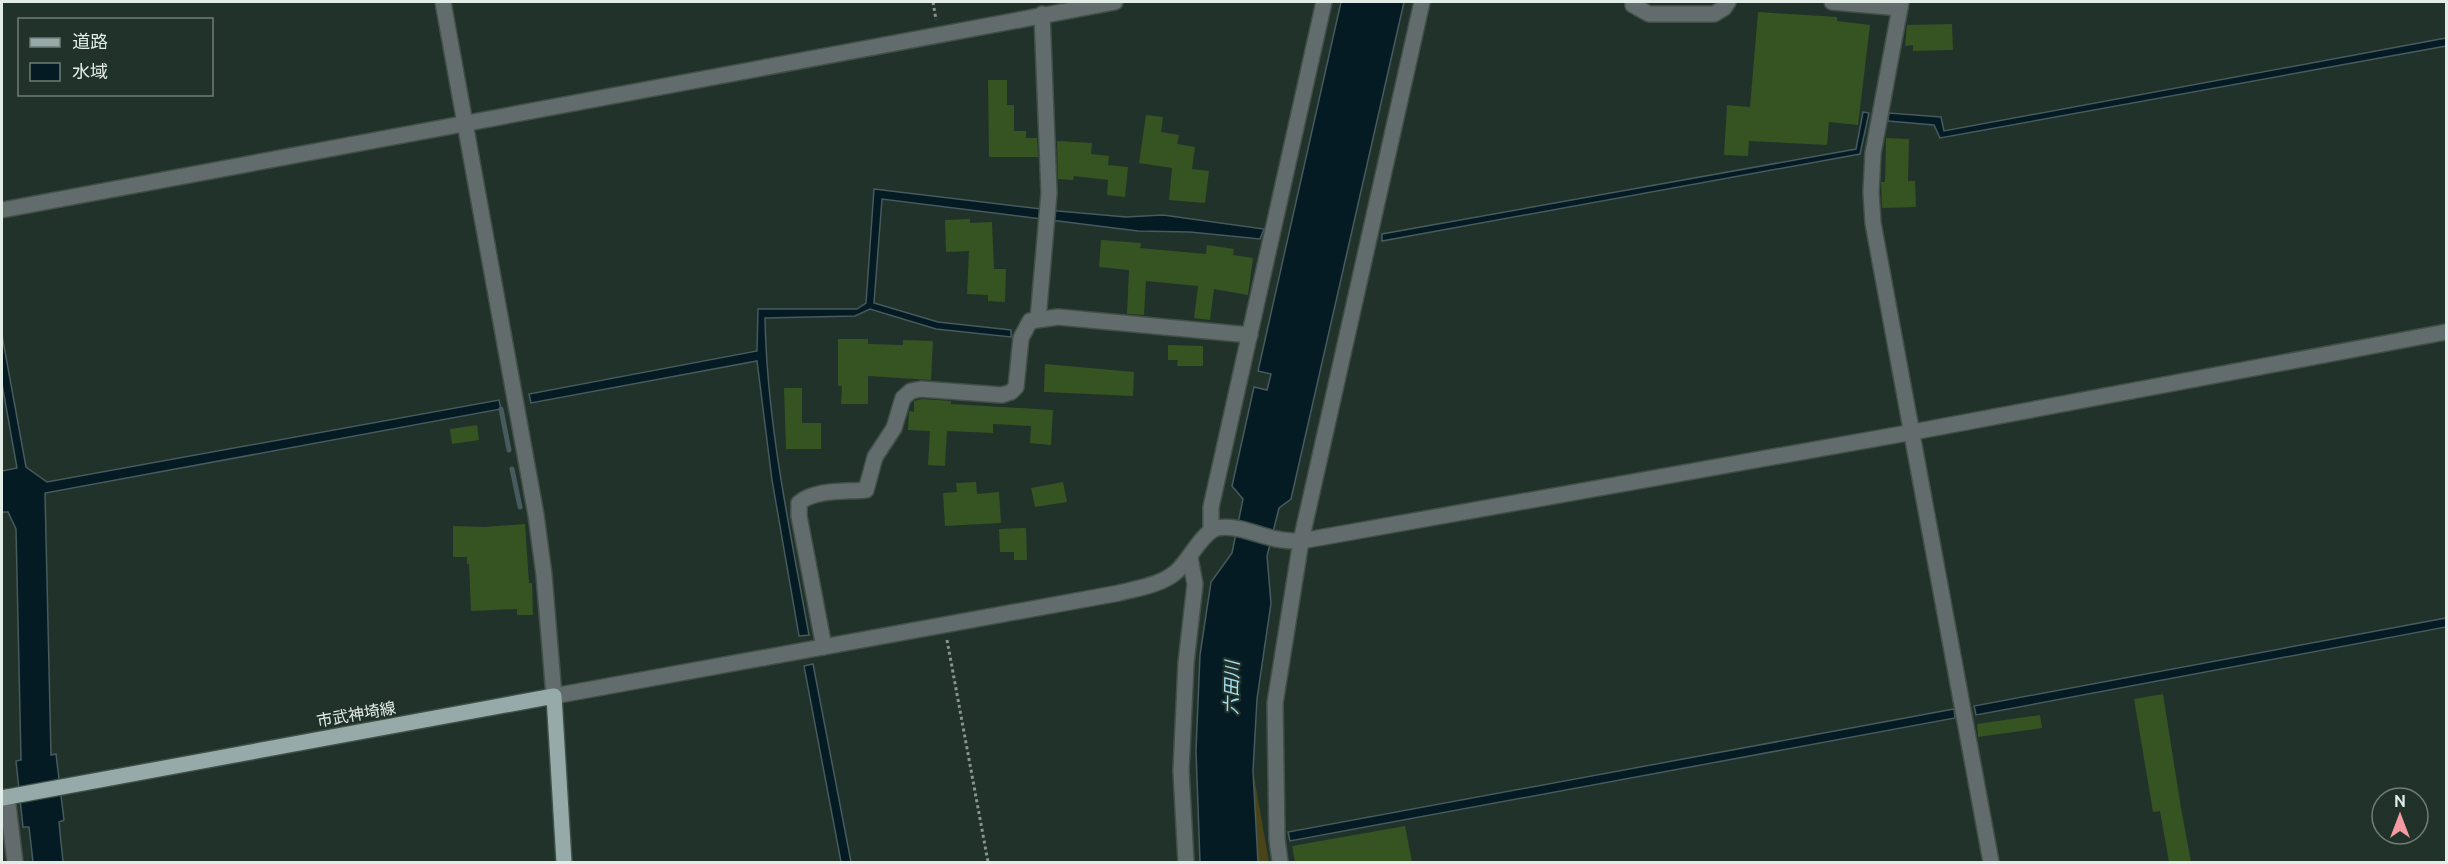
<svg xmlns="http://www.w3.org/2000/svg" width="2448" height="864" font-family="Ubuntu,'Noto Sans JP',sans-serif">
  <style>
    .green { fill: #494519 }
    .water { fill: #041b23; stroke: #475a5e; stroke-width: 1.5 }
    .lines { fill: none; stroke-linecap: round; stroke-linejoin: round }
    .stream { stroke: #475a5e; stroke-width: 5 }
    .building { fill: #365322 }
    .minor-casing { stroke: #405048; stroke-width: 18 }
    .major-casing { stroke: #405048; stroke-width: 18 }
    .path { stroke: #899690; stroke-width: 3; stroke-dasharray: 3 3; stroke-linecap: butt }
    .minor { stroke: #626c6c; stroke-width: 15 }
    .major { stroke: #96aaa9; stroke-width: 15 }
    .labels { text-anchor: middle; stroke-width: 4.5; stroke-linejoin: round; paint-order: stroke }
    .street-label { font-size: 16px; fill: #e3ede8; stroke: #21322a }
    .water-label { font-size: 18px; font-style: italic; fill: #a3dff5; stroke: #21322a }
  </style>
  <rect width="100%" height="100%" fill="#21322a"/>
  <path class="green" d="M 1253,771 L 1269,862 L 1258,862 Z"/>
  <g class="water">
    <path d="M 1341,2 L 1404,2 L 1291,499 L 1279,508 L 1267,556 L 1271,603 L 1257,699 L 1253,771 L 1258,862 L 1200,862 L 1196,750 L 1200,655 L 1211,582 L 1232,553 L 1243,499 L 1232,486 L 1254,387 L 1267,390 L 1271,374 L 1258,371 Z"/>
    <path d="M 2446,38 L 2446,46 L 1940,138 L 1934,125 L 1888,121 L 1889,113 L 1941,117 L 1944,131 Z"/>
    <path d="M 1863,112 L 1869,113 L 1860,154 L 1382,241 L 1382,234 L 1856,149 Z"/>
    <path d="M 874,189 L 1058,211 L 1126,217 L 1163,215 L 1264,229 L 1260,239 L 1190,232 L 1138,231 L 882,199 L 874,303 L 938,322 L 1011,330 L 1011,337 L 936,329 L 870,309 L 855,316 L 765,318 C 767,425 790,530 809,635 L 799,636 L 772,480 L 757,361 L 531,403 L 529,394 L 757,351 L 758,309 L 857,309 L 866,303 Z"/>
    <path d="M 2,335 L 26,467 L 47,482 L 499,400 L 501,409 L 45,493 L 51,755 L 56,754 L 64,820 L 59,822 L 63,862 L 33,862 L 29,827 L 23,827 L 16,761 L 21,760 L 16,529 L 8,512 L 2,512 L 2,471 L 17,468 L 2,384 Z"/>
    <path d="M 2446,618 L 2446,627 L 1976,715 L 1974,706 Z"/>
    <path d="M 813,664 L 851,862 L 841,862 L 804,666 Z"/>
    <path d="M 1954,709 L 1955,718 L 1290,841 L 1288,832 Z"/>
  </g>
  <g class="lines">
    <g class="stream">
      <path d="M 501,409 L 509,450"/>
      <path d="M 512,469 L 520,507"/>
    </g>
  </g>
  <g class="building">
    <path d="M 1758,12 L 1837,17 L 1837,21 L 1870,25 L 1858,125 L 1829,122 L 1827,145 L 1749,141 L 1748,156 L 1724,155 L 1727,105 L 1750,107 Z"/>
    <path d="M 1952,24 L 1953,50 L 1913,51 L 1913,45 L 1905,46 L 1907,25 Z"/>
    <path d="M 988,80 L 1007,80 L 1007,105 L 1014,105 L 1014,131 L 1026,131 L 1026,138 L 1037,138 L 1038,157 L 989,157 Z"/>
    <path d="M 1146,115 L 1163,117 L 1161,132 L 1179,135 L 1177,144 L 1195,147 L 1192,169 L 1209,171 L 1205,203 L 1169,200 L 1172,168 L 1139,163 Z"/>
    <path d="M 1886,138 L 1909,139 L 1908,181 L 1915,181 L 1916,207 L 1882,208 L 1881,182 L 1885,182 Z"/>
    <path d="M 1057,141 L 1092,143 L 1091,154 L 1109,156 L 1108,165 L 1128,167 L 1125,197 L 1107,195 L 1108,180 L 1074,176 L 1073,180 L 1058,179 Z"/>
    <path d="M 970,219 L 970,223 L 992,222 L 994,269 L 1006,269 L 1005,302 L 988,301 L 988,295 L 967,294 L 969,251 L 946,252 L 945,220 Z"/>
    <path d="M 1101,240 L 1141,243 L 1140,248 L 1206,254 L 1207,245 L 1234,249 L 1233,255 L 1253,258 L 1248,295 L 1214,289 L 1210,320 L 1194,318 L 1198,286 L 1146,281 L 1144,315 L 1127,314 L 1129,270 L 1099,267 Z"/>
    <path d="M 838,339 L 868,339 L 868,344 L 903,345 L 903,340 L 933,341 L 931,380 L 868,376 L 868,404 L 841,404 L 842,386 L 838,386 Z"/>
    <path d="M 1168,345 L 1203,346 L 1203,366 L 1177,366 L 1178,360 L 1168,360 Z"/>
    <path d="M 1045,364 L 1134,372 L 1133,396 L 1044,392 Z"/>
    <path d="M 784,388 L 802,388 L 802,423 L 821,423 L 821,449 L 786,449 Z"/>
    <path d="M 922,399 L 951,401 L 951,404 L 1053,410 L 1051,445 L 1030,443 L 1031,426 L 993,424 L 993,433 L 947,431 L 945,466 L 928,465 L 930,431 L 908,430 L 909,411 L 914,412 L 914,401 Z"/>
    <path d="M 477,425 L 479,440 L 452,444 L 450,429 Z"/>
    <path d="M 976,482 L 977,494 L 999,492 L 1001,523 L 945,526 L 943,493 L 957,492 L 956,483 Z"/>
    <path d="M 1063,482 L 1067,502 L 1035,507 L 1031,488 Z"/>
    <path d="M 525,524 L 529,583 L 532,583 L 533,615 L 517,615 L 517,609 L 471,611 L 469,564 L 467,564 L 467,557 L 453,557 L 453,526 L 484,527 Z"/>
    <path d="M 1026,528 L 1027,560 L 1014,560 L 1014,552 L 1000,552 L 999,529 Z"/>
    <path d="M 2163,694 L 2181,808 L 2191,862 L 2169,862 L 2160,811 L 2153,812 L 2134,699 Z"/>
    <path d="M 2040,715 L 2042,728 L 1978,737 L 1977,724 Z"/>
    <path d="M 1405,826 L 1412,862 L 1295,862 L 1292,846 Z"/>
  </g>
  <g class="lines">
    <defs>
      <g id="minor">
        <path d="M 443,2 L 536,515 L 544,575 L 554,696 L 1119,593 C 1138,588 1161,585 1176,572 C 1189,561 1202,532 1217,528 C 1236,524 1259,536 1277,539 C 1285,541 1293,541 1301,541 L 1913,432 L 2446,332"/>
        <path d="M 1633,2 L 1633,5 L 1649,14 L 1714,14 L 1724,8 L 1728,2"/>
        <path d="M 1832,2 L 1900,8"/>
        <path d="M 1901,2 L 1873,153 L 1871,192 L 1873,223 L 1991,862"/>
        <path d="M 2,210 L 1115,2"/>
        <path d="M 1038,319 L 1049,193 L 1042,14"/>
        <path d="M 1211,531 L 1211,507 L 1324,2"/>
        <path d="M 824,647 L 799,516 L 799,503 C 815,489 845,492 866,490 L 875,457 L 894,428 L 903,398 L 911,391 L 921,389 L 1002,395 L 1011,392 L 1016,387 L 1021,338 L 1030,321 L 1058,317 L 1250,335"/>
        <path d="M 7,797 L 15,862"/>
        <path d="M 1186,862 L 1181,771 L 1186,663 L 1195,584 L 1190,558"/>
        <path d="M 1280,862 L 1277,839 L 1275,703 L 1301,541 L 1422,2"/>
      </g>
      <path id="major" d="M 2,798 L 554,696 L 564,862"/>
    </defs>
    <use href="#minor" class="minor-casing"/>
    <use href="#major" class="major-casing"/>
    <g class="path">
      <path d="M 933,2 L 936,20"/>
      <path d="M 947,640 L 988,862"/>
    </g>
    <use href="#minor" class="minor"/>
    <use href="#major" class="major"/>
  </g>
  <g class="labels">
    <g class="street-label">
      <text transform="translate(356 714) rotate(-10)" y="6">市武神埼線</text>
    </g>
    <g class="water-label">
      <text transform="translate(1232 688) rotate(-89)" y="6">六田川</text>
    </g>
  </g>
  <rect width="2448" height="864" fill="none" stroke="#e3ede8" stroke-width="6"/>
  <rect x="18" y="18" width="195" height="78" fill="#21322a" stroke="#6f7d76" stroke-width="1.5"/>
  <rect x="30" y="38" width="30" height="9" fill="#96aaa9" stroke="#6f7d76" stroke-width="1.5"/>
  <text x="72" y="48" font-size="18" fill="#e3ede8">道路</text>
  <rect x="30" y="63" width="30" height="18" fill="#041b23" stroke="#6f7d76" stroke-width="1.5"/>
  <text x="72" y="78" font-size="18" fill="#e3ede8">水域</text>
  <g transform="translate(2400 816)"><circle r="28" fill="#21322a" stroke="#6f7d76" stroke-width="1.5"/>
  <path d="M0-4.5L10 22L0 15L-10 22Z" fill="#f49aa1"/>
  <text y="-9" font-size="16" font-weight="bold" text-anchor="middle" fill="#e3ede8">N</text>
  </g>
</svg>
